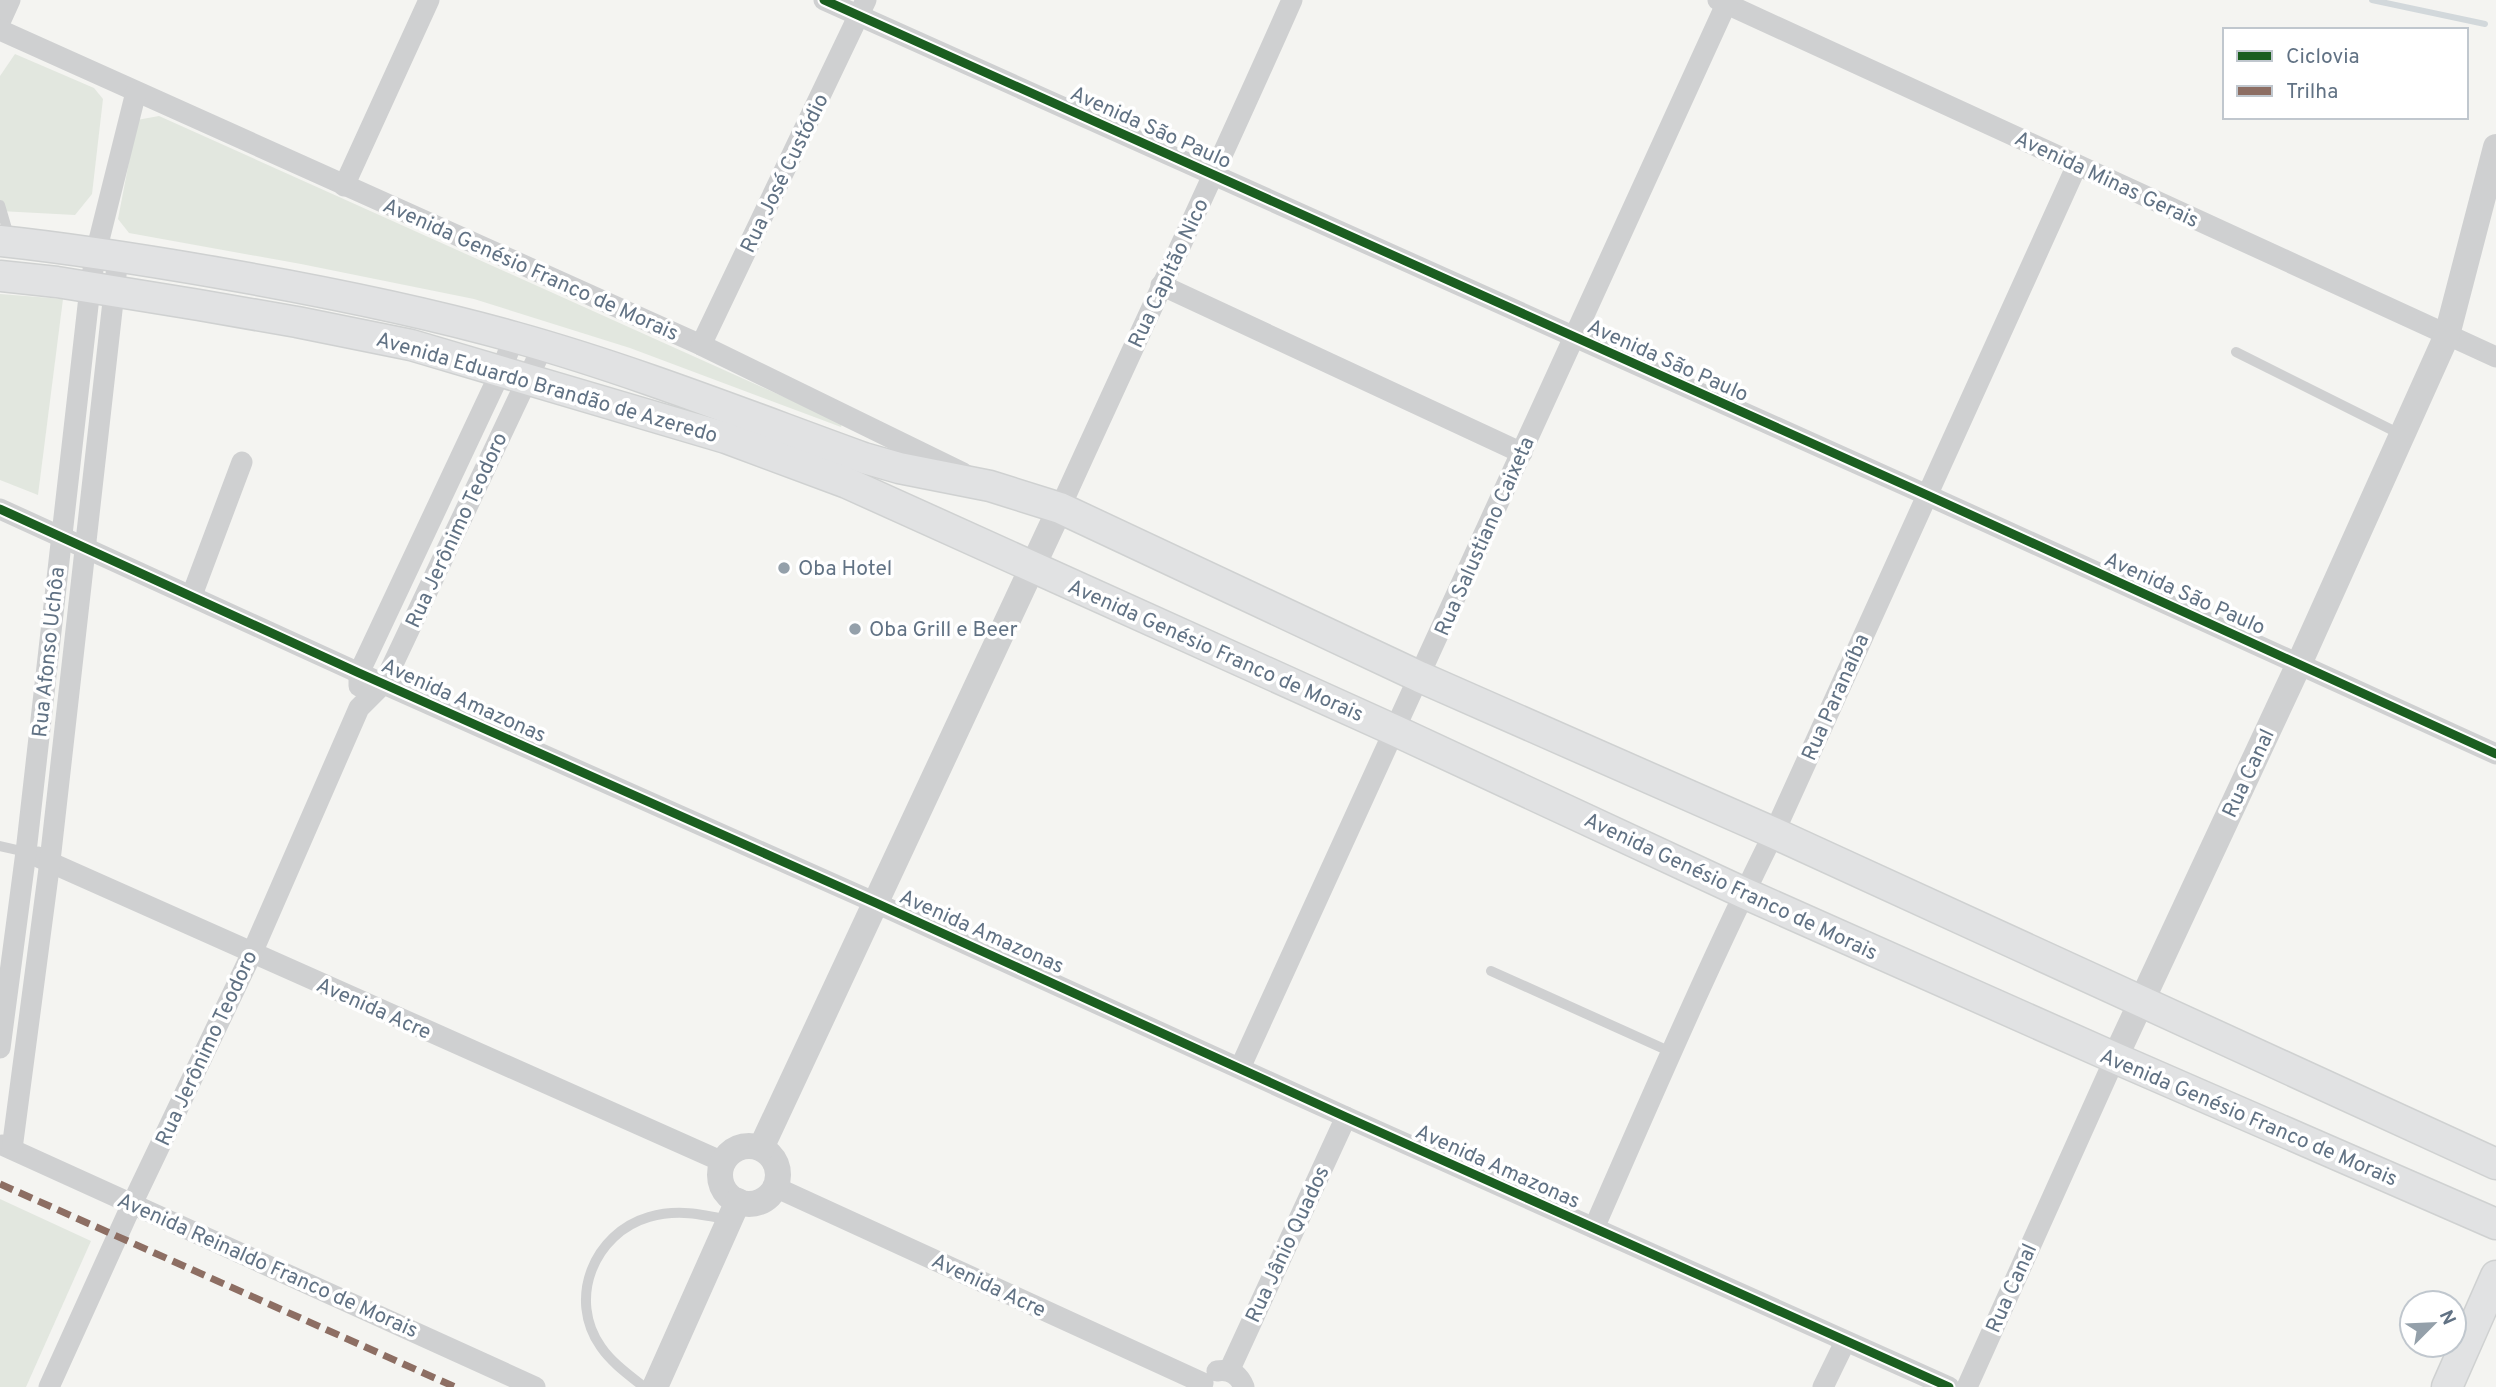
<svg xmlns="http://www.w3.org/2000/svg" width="2496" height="1387" font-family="Overpass,sans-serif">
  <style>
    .green { fill: #e2e7df }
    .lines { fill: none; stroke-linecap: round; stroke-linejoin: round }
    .stream { stroke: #d2d8db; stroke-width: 6 }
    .secondary-casing { stroke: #cfd1d1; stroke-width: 33 }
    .service { stroke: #cfd0d1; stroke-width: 10 }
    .minor { stroke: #cfd0d1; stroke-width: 21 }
    .tertiary { stroke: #cfd0d1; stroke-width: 26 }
    .secondary { stroke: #e1e2e3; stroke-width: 30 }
    .quiet { stroke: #8d6e63; stroke-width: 7; stroke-dasharray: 14 7; stroke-linecap: butt }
    .cycleway-casing { stroke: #fff; stroke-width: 13 }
    .cycleway { stroke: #1b5e20; stroke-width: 9 }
    .poi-dot { fill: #94a0aa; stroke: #fff; stroke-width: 2.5 }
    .labels { text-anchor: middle; stroke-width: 7; stroke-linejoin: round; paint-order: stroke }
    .street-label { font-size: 21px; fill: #617284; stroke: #fff }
    .poi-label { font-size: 21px; fill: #617284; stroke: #fff; text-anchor: start }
  </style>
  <rect width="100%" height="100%" fill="#f4f4f1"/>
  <g class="green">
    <path d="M 15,54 L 94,88 L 103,99 L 92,194 L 75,215 L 0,211 L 0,76 Z"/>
    <path d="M 159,116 L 842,423 L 841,427 L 630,348 L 474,299 L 301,264 L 129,233 L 118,219 L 137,120 Z"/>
    <path d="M 0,294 L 63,299 L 38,495 L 0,480 Z"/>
    <path d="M 0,1199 L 91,1241 L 26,1387 L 0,1387 Z"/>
  </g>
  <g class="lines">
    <path class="stream" d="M 2372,0 L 2485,24"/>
    <defs>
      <g id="secondary">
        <path d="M 0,241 C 75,249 150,261 225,274 C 322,291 419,310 514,337 C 633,370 748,416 864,458 L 899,468 L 990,486 L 1060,508 L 1420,677 L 1774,833 L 2496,1164"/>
        <path d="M 0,276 L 57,282 L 199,305 L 297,322 L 411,345 L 726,438 L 847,483 L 1396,731 L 1744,893 L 2115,1058 L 2496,1224"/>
        <path d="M 2447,1387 L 2496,1276"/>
      </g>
    </defs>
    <use href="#secondary" class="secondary-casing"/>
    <g class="service">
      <path d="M 0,205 L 10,239"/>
      <path d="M 2236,352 L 2402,435"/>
      <path d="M 0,846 L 26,852"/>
      <path d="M 1491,971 L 1671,1052"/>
      <path d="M 644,1387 C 629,1375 612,1363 601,1347 C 567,1299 594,1233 649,1217 C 677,1209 701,1214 729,1220"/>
    </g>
    <g class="minor">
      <path d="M 824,0 L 1927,495 L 2496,754"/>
      <path d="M 1718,0 L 2496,357"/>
      <path d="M 0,22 L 10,0"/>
      <path d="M 0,30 L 701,345 L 963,473"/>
      <path d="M 344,186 L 429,0"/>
      <path d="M 1161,285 L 1522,453"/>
      <path d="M 701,345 L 866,0"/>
      <path d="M 1060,508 C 1137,338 1217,170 1292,0"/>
      <path d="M 0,509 L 359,673 L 876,903 L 1346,1117 L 1949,1387"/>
      <path d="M 192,595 L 242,462"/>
      <path d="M 359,686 L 359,673 L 501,371 L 514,337"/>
      <path d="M 38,857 L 723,1162"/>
      <path d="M 0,1048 L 26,852 L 90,288 L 96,252 L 136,92"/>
      <path d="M 1240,1068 L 1728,0"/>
      <path d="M 2,1145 L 535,1387"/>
      <path d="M 12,1149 L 50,861 L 118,257"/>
      <path d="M 775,1187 L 1203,1383"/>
      <path d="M 1594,1228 C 1652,1096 1709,963 1774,833 L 2077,165"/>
      <path d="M 1217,1371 C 1231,1369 1239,1375 1244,1387"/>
      <path d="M 1229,1371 L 1346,1117"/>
      <path d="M 49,1387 L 132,1204 L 252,953 L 359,708 L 384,683 L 543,346"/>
      <path d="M 1823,1387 L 1845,1342"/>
      <path d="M 1967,1387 L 2115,1058"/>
    </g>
    <g class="tertiary">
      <path d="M 2115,1058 L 2299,664 L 2447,335 L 2496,147"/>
      <circle cx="749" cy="1175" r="29"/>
      <path d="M 761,1148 L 1060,508"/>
      <path d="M 655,1387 L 738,1201"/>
    </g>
    <use href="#secondary" class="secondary"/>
    <path class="quiet" d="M 0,1184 L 455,1387"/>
    <defs>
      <g id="cycleway">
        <path d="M 824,0 L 1927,495 L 2496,754"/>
        <path d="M 0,509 L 359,673 L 876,903 L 1346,1117 L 1949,1387"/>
      </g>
    </defs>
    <use href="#cycleway" class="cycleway-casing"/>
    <use href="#cycleway" class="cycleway"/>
  </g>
  <g class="poi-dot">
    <circle cx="784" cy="568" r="7"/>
    <circle cx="855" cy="629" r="7"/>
  </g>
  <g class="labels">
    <g class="street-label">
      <text transform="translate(1151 127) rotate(24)" y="7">Avenida São Paulo</text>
      <text transform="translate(784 173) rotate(-64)" y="7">Rua José Custódio</text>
      <text transform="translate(2107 179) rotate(25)" y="7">Avenida Minas Gerais</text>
      <text transform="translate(531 269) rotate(24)" y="7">Avenida Genésio Franco de Morais</text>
      <text transform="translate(1168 273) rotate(-65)" y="7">Rua Capitão Nico</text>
      <text transform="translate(1668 360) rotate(24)" y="7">Avenida São Paulo</text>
      <text transform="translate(547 387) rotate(16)" y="7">Avenida Eduardo Brandão de Azeredo</text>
      <text transform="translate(456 530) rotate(-65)" y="7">Rua Jerônimo Teodoro</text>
      <text transform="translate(1484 536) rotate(-66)" y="7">Rua Salustiano Caixeta</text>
      <text transform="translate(2185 593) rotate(24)" y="7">Avenida São Paulo</text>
      <text transform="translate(1216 650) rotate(24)" y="7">Avenida Genésio Franco de Morais</text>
      <text transform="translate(48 652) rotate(-84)" y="7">Rua Afonso Uchôa</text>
      <text transform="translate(1835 697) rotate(-66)" y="7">Rua Paranaíba</text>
      <text transform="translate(464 700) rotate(24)" y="7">Avenida Amazonas</text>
      <text transform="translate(2248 773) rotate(-65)" y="7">Rua Canal</text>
      <text transform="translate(1731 886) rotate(25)" y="7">Avenida Genésio Franco de Morais</text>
      <text transform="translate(982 931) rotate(24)" y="7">Avenida Amazonas</text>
      <text transform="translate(374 1008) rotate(24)" y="7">Avenida Acre</text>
      <text transform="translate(206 1048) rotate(-65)" y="7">Rua Jerônimo Teodoro</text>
      <text transform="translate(2249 1117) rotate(23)" y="7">Avenida Genésio Franco de Morais</text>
      <text transform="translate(1498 1166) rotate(24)" y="7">Avenida Amazonas</text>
      <text transform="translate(1287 1244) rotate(-65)" y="7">Rua Jânio Quados</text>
      <text transform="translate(268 1265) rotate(24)" y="7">Avenida Reinaldo Franco de Morais</text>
      <text transform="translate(989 1285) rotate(25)" y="7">Avenida Acre</text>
      <text transform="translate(2011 1288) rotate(-66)" y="7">Rua Canal</text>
    </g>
    <g class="poi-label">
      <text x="798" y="575">Oba Hotel</text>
      <text x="869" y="636">Oba Grill e Beer</text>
    </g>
  </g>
  <rect x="2223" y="28" width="245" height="91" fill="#ffffff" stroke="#c0c7ce" stroke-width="2"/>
  <rect x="2237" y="51" width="35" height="10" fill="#1b5e20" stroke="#c0c7ce" stroke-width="2"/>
  <text x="2286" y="63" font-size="21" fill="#617284">Ciclovia</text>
  <rect x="2237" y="86" width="35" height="10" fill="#8d6e63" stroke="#c0c7ce" stroke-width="2"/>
  <text x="2286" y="98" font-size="21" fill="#617284">Trilha</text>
  <g transform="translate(2433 1324) rotate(66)"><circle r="33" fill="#ffffff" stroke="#c0c7ce" stroke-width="2"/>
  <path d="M0-5L12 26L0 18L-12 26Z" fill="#94a0aa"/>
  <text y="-10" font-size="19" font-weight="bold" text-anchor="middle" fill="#617284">N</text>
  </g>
</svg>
